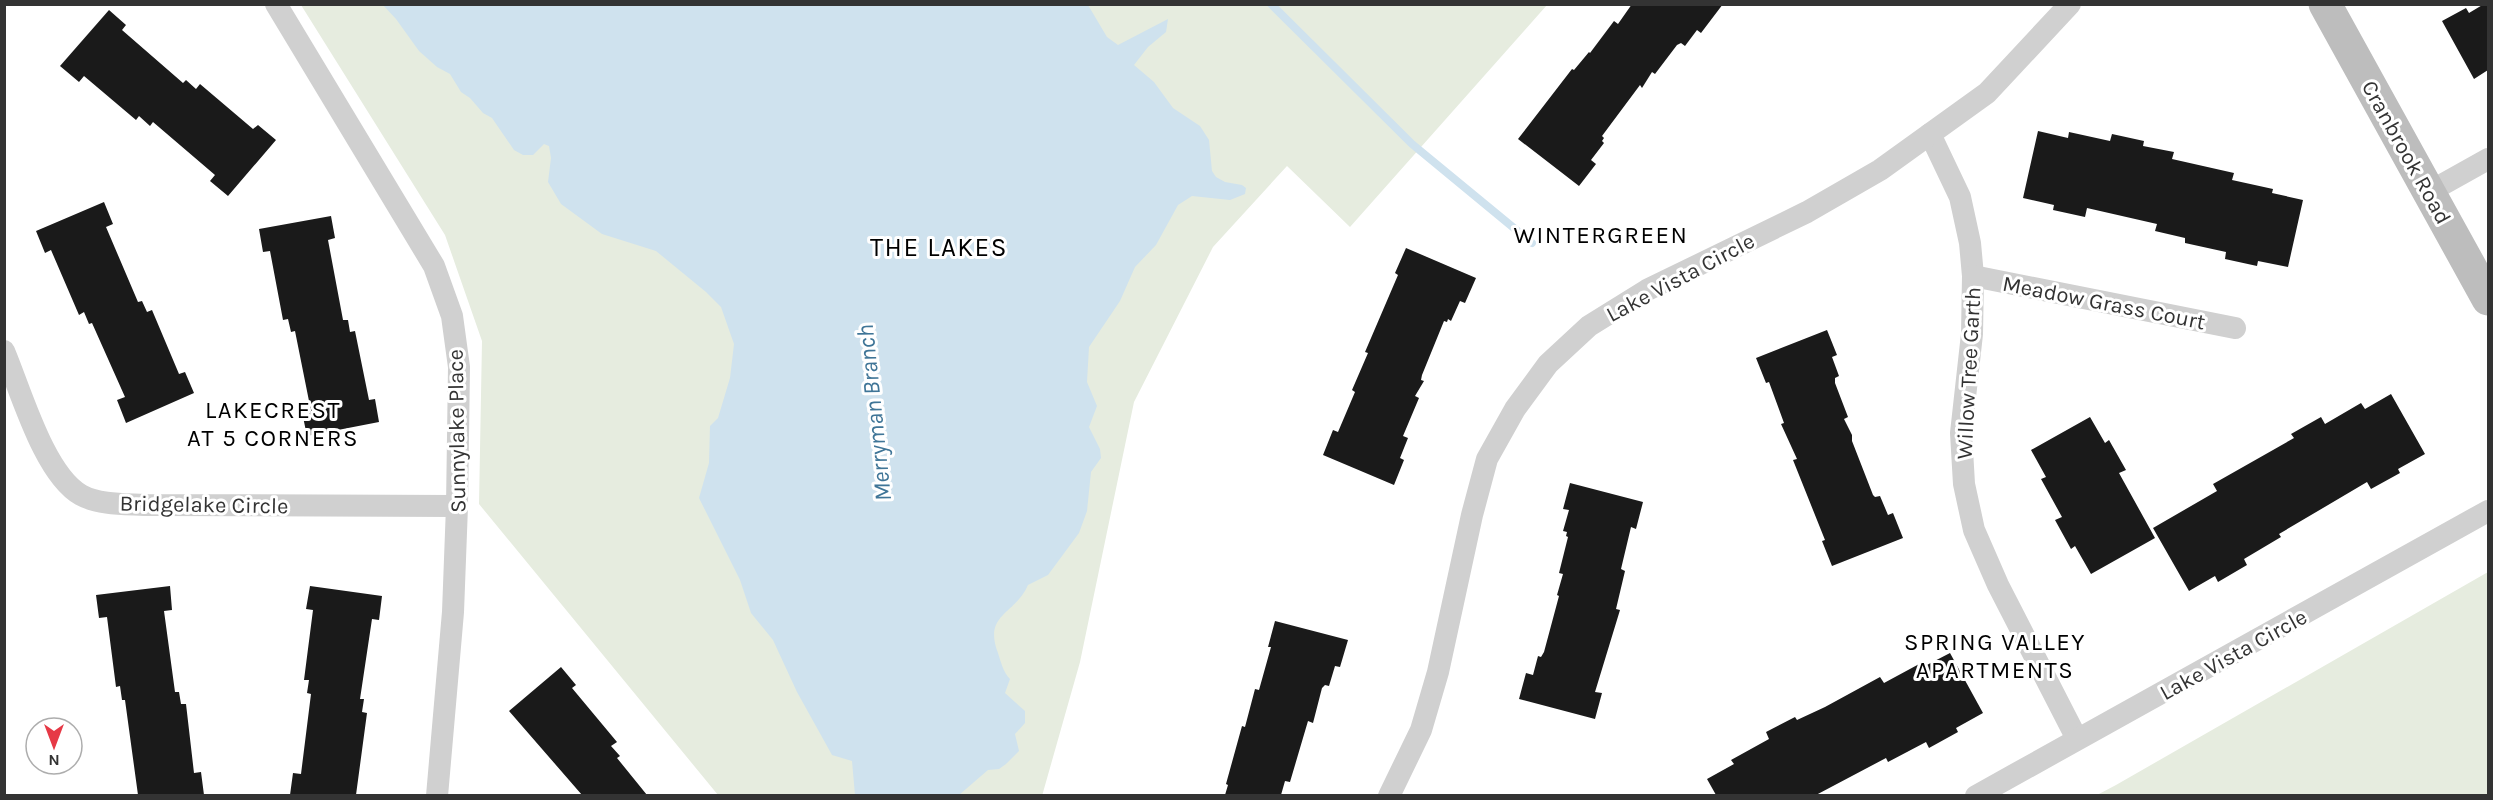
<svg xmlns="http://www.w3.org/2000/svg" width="2493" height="800" font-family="Karla,sans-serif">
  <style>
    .green { fill: #e6ecdf }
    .water { fill: #cfe2ee }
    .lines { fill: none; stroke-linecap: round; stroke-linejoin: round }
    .stream { stroke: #cfe2ee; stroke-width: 8 }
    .building { fill: #1a1a1a }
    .street { stroke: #d0d0d0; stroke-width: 22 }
    .secondary { stroke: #bdbdbd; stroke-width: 33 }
    .labels { text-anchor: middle; stroke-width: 6; stroke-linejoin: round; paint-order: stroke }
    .street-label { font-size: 22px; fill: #333; stroke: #fff }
    .neighbourhood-label { font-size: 24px; letter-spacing: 1.5px; fill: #000; stroke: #fff }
    .water-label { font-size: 24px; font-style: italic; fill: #3f7597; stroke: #fff }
    .quarter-label { font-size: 26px; letter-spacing: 1.5px; fill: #000; stroke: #fff }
  </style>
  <rect width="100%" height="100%" fill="#fff"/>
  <g class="green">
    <path d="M 301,5 L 1547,5 L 1350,227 L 1287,166 L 1213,247 L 1134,402 L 1080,662 L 1042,796 L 718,795 L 479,504 L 482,341 L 445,235 Z"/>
    <path d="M 2488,572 L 2488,795 L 2097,795 L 2116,785 Z"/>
  </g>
  <path class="water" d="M 382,4 L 1088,5 L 1107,37 L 1118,45 L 1168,19 L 1166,32 L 1148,47 L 1134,65 L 1154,82 L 1173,108 L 1200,126 L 1209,140 L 1212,171 L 1216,177 L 1225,182 L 1242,185 L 1246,188 L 1245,194 L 1230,200 L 1192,196 L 1178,205 L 1156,245 L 1135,267 L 1120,301 L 1089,347 L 1087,382 L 1097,406 L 1089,427 L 1100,449 L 1101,458 L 1091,472 L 1087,511 L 1079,533 L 1048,575 L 1028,585 C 1015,615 983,614 998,653 C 1001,662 1003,672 1010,679 L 1005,693 L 1025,711 L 1025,723 L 1015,734 L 1019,751 L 1006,764 L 999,769 L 988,770 L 959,795 L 855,795 L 852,761 L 832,755 L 797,692 L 773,640 L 751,613 L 740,580 L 699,498 L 709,463 L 710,426 L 718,418 L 730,378 L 734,344 L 721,307 L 706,292 L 656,251 L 602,234 L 561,204 L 548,182 L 551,158 L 549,146 L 544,144 L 533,155 L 523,155 L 514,150 L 492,118 L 483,113 L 470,98 L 461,92 L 450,74 L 437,67 L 419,51 L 396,19 Z"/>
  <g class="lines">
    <path class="stream" d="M 1271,4 L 1412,144 L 1532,243"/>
  </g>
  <g class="building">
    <path d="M 1632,4 L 1723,4 L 1701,33 L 1697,30 L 1685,46 L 1681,43 L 1677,45 L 1655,74 L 1652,72 L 1642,88 L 1640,85 L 1602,136 L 1604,138 L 1602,141 L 1604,143 L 1591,160 L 1596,164 L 1579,186 L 1518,139 L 1572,69 L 1574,70 L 1589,52 L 1590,53 L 1614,21 L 1618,24 Z"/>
    <path d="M 2484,4 L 2488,4 L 2488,70 L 2474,79 L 2442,21 L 2466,8 L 2469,13 Z"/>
    <path d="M 109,10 L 126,25 L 122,30 L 183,83 L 186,80 L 196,89 L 200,84 L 253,129 L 258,125 L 276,140 L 228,196 L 210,181 L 215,175 L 153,122 L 150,126 L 139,116 L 136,120 L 84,76 L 79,82 L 60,66 Z"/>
    <path d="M 2038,131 L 2068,138 L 2069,132 L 2110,141 L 2112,134 L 2144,141 L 2143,146 L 2174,152 L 2172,159 L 2234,173 L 2232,180 L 2273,189 L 2272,193 L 2303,200 L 2288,267 L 2258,261 L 2257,266 L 2225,259 L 2226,252 L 2185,243 L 2185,238 L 2155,231 L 2157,224 L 2087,208 L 2085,217 L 2053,210 L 2054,205 L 2023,198 Z"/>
    <path d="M 104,202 L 113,224 L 106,227 L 138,302 L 142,301 L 147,312 L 152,310 L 179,374 L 185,372 L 194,393 L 126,423 L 117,400 L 125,397 L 92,323 L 89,324 L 84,312 L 79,315 L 51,250 L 45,253 L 36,231 Z"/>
    <path d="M 331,216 L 335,238 L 328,240 L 343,320 L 348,320 L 350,332 L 355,331 L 369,400 L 375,399 L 379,422 L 307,436 L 302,412 L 311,411 L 295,331 L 291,332 L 288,319 L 283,320 L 270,251 L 263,252 L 259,229 Z"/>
    <path d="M 1406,248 L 1476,278 L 1465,303 L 1460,301 L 1451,321 L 1448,319 L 1447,322 L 1444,321 L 1422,375 L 1421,380 L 1424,381 L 1415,396 L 1419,398 L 1403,436 L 1408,438 L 1400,458 L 1404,460 L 1394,485 L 1323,455 L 1333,430 L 1338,432 L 1355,392 L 1352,390 L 1368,353 L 1365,352 L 1398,275 L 1395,273 Z"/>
    <path d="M 1827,330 L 1837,355 L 1832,357 L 1839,376 L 1835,378 L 1835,383 L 1848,417 L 1844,419 L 1852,435 L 1852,441 L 1873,495 L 1875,497 L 1880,496 L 1888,515 L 1893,513 L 1903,538 L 1832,566 L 1822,541 L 1825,540 L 1793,460 L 1797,459 L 1781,424 L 1784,423 L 1769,382 L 1766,383 L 1756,358 Z"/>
    <path d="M 2391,394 L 2425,454 L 2398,469 L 2400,473 L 2371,489 L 2367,482 L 2279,534 L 2281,537 L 2244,559 L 2247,565 L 2218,582 L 2215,576 L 2189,591 L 2153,528 L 2217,491 L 2213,484 L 2294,438 L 2291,434 L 2321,417 L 2325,424 L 2361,403 L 2365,409 Z"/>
    <path d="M 2090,417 L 2105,443 L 2109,440 L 2126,470 L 2119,473 L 2155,538 L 2091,574 L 2075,546 L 2071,549 L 2055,520 L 2062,517 L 2041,479 L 2046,477 L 2031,450 Z"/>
    <path d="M 1570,483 L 1643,502 L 1636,529 L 1631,527 L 1621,569 L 1625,571 L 1616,609 L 1620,610 L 1595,692 L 1602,693 L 1595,719 L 1519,699 L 1526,673 L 1533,675 L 1538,656 L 1541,657 L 1544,652 L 1559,596 L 1557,595 L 1563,574 L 1559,573 L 1568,537 L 1566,536 L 1567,532 L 1563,531 L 1569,510 L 1563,509 Z"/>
    <path d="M 170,586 L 172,610 L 164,611 L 175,692 L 179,692 L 181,704 L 186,704 L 194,773 L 201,772 L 204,795 L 138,795 L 125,700 L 122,700 L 120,686 L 116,687 L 107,617 L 99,618 L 96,595 Z"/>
    <path d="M 310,586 L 382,596 L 379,620 L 372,619 L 360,699 L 364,699 L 362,712 L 367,713 L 356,795 L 290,795 L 293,773 L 301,774 L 311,694 L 307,693 L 309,680 L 304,680 L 313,610 L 306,609 Z"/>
    <path d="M 1275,621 L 1348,640 L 1340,667 L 1335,666 L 1329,686 L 1325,685 L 1322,688 L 1313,723 L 1308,721 L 1290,782 L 1285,781 L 1281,795 L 1225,795 L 1228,785 L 1226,784 L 1242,726 L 1245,727 L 1255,689 L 1259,690 L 1271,647 L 1268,647 Z"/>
    <path d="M 1950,653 L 1983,713 L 1956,728 L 1958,732 L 1929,748 L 1926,742 L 1888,762 L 1886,758 L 1816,795 L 1716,795 L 1707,779 L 1734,764 L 1731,760 L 1769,739 L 1766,732 L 1795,717 L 1797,720 L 1825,707 L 1880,677 L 1884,683 L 1921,663 L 1923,667 Z"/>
    <path d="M 561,667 L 576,685 L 572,688 L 617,742 L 611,746 L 620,756 L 617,758 L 647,795 L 582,795 L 509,711 Z"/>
  </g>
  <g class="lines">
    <g class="street">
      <path d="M 276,4 L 434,266 L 452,316 L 459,367 L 457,506 L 453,612 L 437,796"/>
      <path d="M 1930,134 L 1960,197 L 1970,243 L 1973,276 L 1972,334 L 1961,433 L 1964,484 L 1974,530 L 1998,585 L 2077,739"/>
      <path d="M 2429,192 L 2488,159"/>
      <path d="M 1973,276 L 2235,328"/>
      <path d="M 4,351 C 21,391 44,474 81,495 C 99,505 125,504 144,505 L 457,506"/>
      <path d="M 1389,796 L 1421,730 L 1438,672 L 1472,515 L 1487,459 L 1515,409 L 1548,364 L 1589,326 L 1647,290 L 1807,212 L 1880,170 L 1987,93 L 2070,4"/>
      <path d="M 1976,796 L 2488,511"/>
    </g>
    <path class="secondary" d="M 2325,4 L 2488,299"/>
  </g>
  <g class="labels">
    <g class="street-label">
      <text transform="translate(2407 152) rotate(61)" y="8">Cranbrook Road</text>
      <text transform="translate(1680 277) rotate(-28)" y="8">Lake Vista Circle</text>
      <text transform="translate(2104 302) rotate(11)" y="8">Meadow Grass Court</text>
      <text transform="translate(1968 373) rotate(-87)" y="8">Willow Tree Garth</text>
      <text transform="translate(456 431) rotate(-91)" y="8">Sunnylake Place</text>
      <text transform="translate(204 504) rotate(1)" y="8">Bridgelake Circle</text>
      <text transform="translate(2233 654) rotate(-29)" y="8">Lake Vista Circle</text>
    </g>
    <g class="neighbourhood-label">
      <text x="1601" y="243">WINTERGREEN</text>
      <text x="273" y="418">LAKECREST<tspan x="273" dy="28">AT 5 CORNERS</tspan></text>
      <text x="1995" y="650">SPRING VALLEY<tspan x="1995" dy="28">APARTMENTS</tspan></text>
    </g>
    <g class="water-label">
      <text transform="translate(874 413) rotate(-96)" y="8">Merryman Branch</text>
    </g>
    <g class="quarter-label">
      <text x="939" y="256">THE LAKES</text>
    </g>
  </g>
  <rect width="2493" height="800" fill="none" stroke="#333333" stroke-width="12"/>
  <g transform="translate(54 746) rotate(180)"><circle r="28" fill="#ffffff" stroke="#adadad" stroke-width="1.5"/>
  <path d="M0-4.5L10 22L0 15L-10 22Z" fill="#e63946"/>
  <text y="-9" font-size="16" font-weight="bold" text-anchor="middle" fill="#333333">N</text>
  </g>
</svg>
